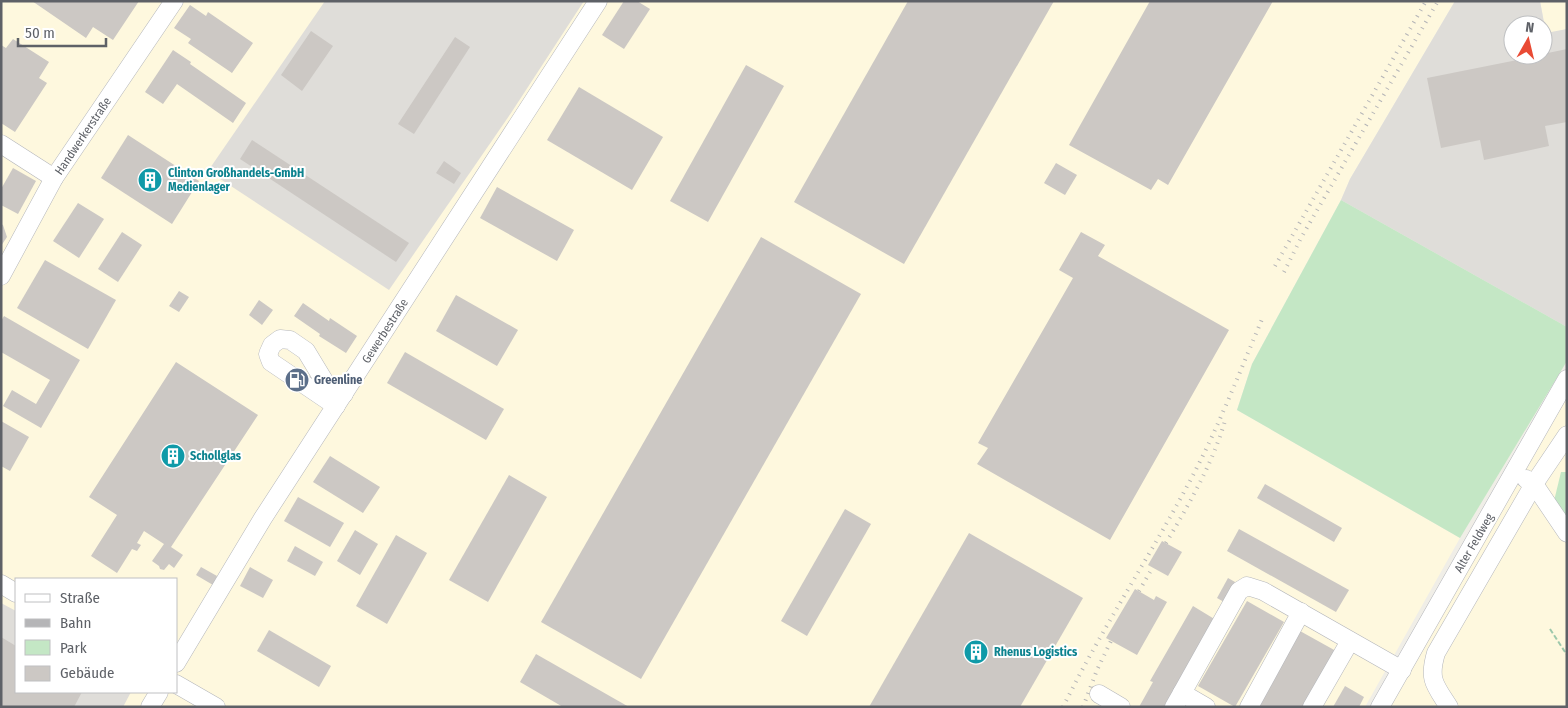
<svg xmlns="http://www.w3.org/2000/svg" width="1568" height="708" font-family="'Fira Sans Condensed',sans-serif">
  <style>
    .commercial { fill: #fef8de; fill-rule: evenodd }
    .industrial { fill: #dfddd9; fill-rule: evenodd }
    .green { fill: #c4e7c5 }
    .building { fill: #ccc8c4 }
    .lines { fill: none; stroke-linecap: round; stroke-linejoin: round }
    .minor-casing { stroke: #b4b6bb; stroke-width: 19 }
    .path { stroke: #9dc8ab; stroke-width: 2; stroke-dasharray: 5 2.5; stroke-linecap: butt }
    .minor { stroke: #fff; stroke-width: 18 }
    .rail { stroke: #b5b5b7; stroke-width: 4; stroke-dasharray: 1 6; stroke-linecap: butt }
    .labels { text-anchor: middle; stroke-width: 4; stroke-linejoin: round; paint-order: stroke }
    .street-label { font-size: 12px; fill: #5e6167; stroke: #fff }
    .culture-label { font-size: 12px; font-weight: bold; fill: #0d838f; stroke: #fff; text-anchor: start }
    .service-label { font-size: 12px; font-weight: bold; fill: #4e5e75; stroke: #fff; text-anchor: start }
  </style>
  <rect width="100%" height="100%" fill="#f0eee7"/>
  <g class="commercial">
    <path d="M 1,1 L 1455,1 L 1350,179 L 1341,200 L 1252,364 L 1237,410 L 1460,538 L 1365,707 L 1,707 ZM 16,579 L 176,579 L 176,692 L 16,692 Z"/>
    <path d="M 1540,1 L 1567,1 L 1567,29 L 1546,34 Z"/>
    <path d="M 1567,394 L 1567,707 L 1390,707 Z"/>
  </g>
  <g class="industrial">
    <path d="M 325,1 L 584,1 L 511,113 L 389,290 L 208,171 Z"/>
    <path d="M 1455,1 L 1540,1 L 1546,33 L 1567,29 L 1567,327 L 1341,200 L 1350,179 ZM 1513,25 L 1543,25 L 1543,55 L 1513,55 Z"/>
    <path d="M 1,603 L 16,611 L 16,692 L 131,692 L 123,707 L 1,707 Z"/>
  </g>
  <g class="green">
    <path d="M 1341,200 L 1567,327 L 1567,361 L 1460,538 L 1237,410 L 1252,364 Z"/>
    <path d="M 1561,472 L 1567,472 L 1567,520 L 1554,501 Z"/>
  </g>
  <g class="building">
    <path d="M 32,1 L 139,1 L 113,40 L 93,27 L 86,38 Z"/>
    <path d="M 624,1 L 637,1 L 650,9 L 624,49 L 602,35 Z"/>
    <path d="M 908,1 L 1054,1 L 904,264 L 794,202 Z"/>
    <path d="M 1150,1 L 1273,1 L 1168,185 L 1158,179 L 1151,190 L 1069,145 Z"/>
    <path d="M 190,5 L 206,16 L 208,12 L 253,43 L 232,73 L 188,43 L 191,39 L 174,28 Z"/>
    <path d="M 311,31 L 333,46 L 302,91 L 281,75 Z"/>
    <path d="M 455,37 L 470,47 L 414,134 L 398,124 Z"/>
    <path d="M 13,39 L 49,62 L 39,78 L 47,83 L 15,132 L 1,123 L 1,45 L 6,48 Z"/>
    <path d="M 1567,49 L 1567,122 L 1545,126 L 1549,146 L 1484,160 L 1480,140 L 1441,148 L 1427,78 L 1543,55 L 1543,54 Z"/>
    <path d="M 173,50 L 191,62 L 190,64 L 246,103 L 233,123 L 177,84 L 163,104 L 145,92 Z"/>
    <path d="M 746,65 L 784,86 L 708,222 L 670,201 Z"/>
    <path d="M 579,87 L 663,137 L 632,190 L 547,140 Z"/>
    <path d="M 128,135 L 199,181 L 172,224 L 101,178 Z"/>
    <path d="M 252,140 L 409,243 L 396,262 L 240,159 Z"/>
    <path d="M 444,161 L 461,173 L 454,184 L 436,173 Z"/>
    <path d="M 1056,163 L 1077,175 L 1065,195 L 1044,183 Z"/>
    <path d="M 13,168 L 36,181 L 18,214 L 1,205 L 1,189 Z"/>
    <path d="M 497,187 L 574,230 L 557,261 L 480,218 Z"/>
    <path d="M 78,203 L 104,219 L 79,258 L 53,241 Z"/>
    <path d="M 1,224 L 3,225 L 7,237 L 1,246 Z"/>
    <path d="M 122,232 L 142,245 L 118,282 L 98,269 Z"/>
    <path d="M 1081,232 L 1105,245 L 1098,256 L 1229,330 L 1110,540 L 977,464 L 988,448 L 978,443 L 1073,278 L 1059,270 Z"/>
    <path d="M 761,237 L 861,294 L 641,679 L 541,622 Z"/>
    <path d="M 45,260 L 116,300 L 88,349 L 17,308 Z"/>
    <path d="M 179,291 L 189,297 L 179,312 L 169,306 Z"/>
    <path d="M 456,295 L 518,330 L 497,366 L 436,331 Z"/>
    <path d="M 259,300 L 273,310 L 262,325 L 249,315 Z"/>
    <path d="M 303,303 L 329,321 L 330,318 L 357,336 L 346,353 L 319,336 L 320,334 L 294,316 Z"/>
    <path d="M 4,316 L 80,360 L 41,428 L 3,406 L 12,390 L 36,404 L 50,380 L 1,352 L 1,321 Z"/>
    <path d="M 405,352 L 504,409 L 486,440 L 387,383 Z"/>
    <path d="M 176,362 L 258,415 L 171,547 L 183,555 L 174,568 L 169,564 L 164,570 L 160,569 L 159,566 L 152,561 L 164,544 L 144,531 L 137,543 L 141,545 L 137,551 L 132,549 L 117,573 L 91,556 L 117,515 L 89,497 Z"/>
    <path d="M 1,421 L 29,437 L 10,471 L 1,466 Z"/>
    <path d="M 330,456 L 380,487 L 363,513 L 313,482 Z"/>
    <path d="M 509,475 L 547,497 L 488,602 L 449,580 Z"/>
    <path d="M 1265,484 L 1342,528 L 1334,542 L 1257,498 Z"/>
    <path d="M 298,497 L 344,523 L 330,547 L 284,521 Z"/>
    <path d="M 845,509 L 871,524 L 807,636 L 781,621 Z"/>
    <path d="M 1239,529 L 1349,590 L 1336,612 L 1227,551 Z"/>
    <path d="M 355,530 L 378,544 L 360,575 L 337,561 Z"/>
    <path d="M 969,533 L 1083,598 L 1020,707 L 869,707 Z"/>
    <path d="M 396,535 L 427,553 L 387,624 L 356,606 Z"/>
    <path d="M 1162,541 L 1182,552 L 1168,576 L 1148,565 Z"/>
    <path d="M 295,546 L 323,562 L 315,576 L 287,561 Z"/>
    <path d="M 201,567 L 217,576 L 213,585 L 196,575 Z"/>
    <path d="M 250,567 L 273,580 L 263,598 L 240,586 Z"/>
    <path d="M 1228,578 L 1235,582 L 1224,602 L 1217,598 Z"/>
    <path d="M 1135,589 L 1154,600 L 1156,596 L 1167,602 L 1137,655 L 1106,638 Z"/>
    <path d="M 1247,601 L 1284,622 L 1235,707 L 1198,686 Z"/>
    <path d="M 1193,606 L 1216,620 L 1173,695 L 1171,694 L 1164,707 L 1139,707 L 1153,682 L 1150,681 Z"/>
    <path d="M 269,630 L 331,666 L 319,687 L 257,651 Z"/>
    <path d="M 1300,631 L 1336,651 L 1304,707 L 1257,707 Z"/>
    <path d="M 1,637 L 16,646 L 16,692 L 82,692 L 74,707 L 1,707 Z"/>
    <path d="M 536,654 L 629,707 L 563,707 L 520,682 Z"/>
    <path d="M 1345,686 L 1364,697 L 1359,707 L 1333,707 Z"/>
  </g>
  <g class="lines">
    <defs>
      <g id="minor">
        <path d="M 1,144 L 54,178"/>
        <path d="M 1,276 L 54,178 L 174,1"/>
        <path d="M 336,406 L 271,362 L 268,354 L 272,345 L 280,339 L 290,340 L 306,351 L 326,384 L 344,394"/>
        <path d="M 1526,479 L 1534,484 L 1567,533"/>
        <path d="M 1,584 L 16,593"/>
        <path d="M 176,663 L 263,518 L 598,1"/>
        <path d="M 176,684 L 216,707"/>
        <path d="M 1099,694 L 1121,707"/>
        <path d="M 150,707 L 159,692"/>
        <path d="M 1174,707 L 1182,693"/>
        <path d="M 1206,707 L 1182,693 L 1239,591 L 1247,586 L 1263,591 L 1402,670"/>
        <path d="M 1249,707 L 1301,612"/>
        <path d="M 1312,707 L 1350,641"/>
        <path d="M 1380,707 L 1567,379"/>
        <path d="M 1449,707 C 1435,685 1428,680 1436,653 L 1534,484 L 1567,435"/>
      </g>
    </defs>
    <use href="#minor" class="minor-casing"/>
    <path class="path" d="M 1550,629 L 1567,655"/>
    <use href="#minor" class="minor"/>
    <g class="rail">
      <path d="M 1275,266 L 1426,1"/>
      <path d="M 1284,272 L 1301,238 L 1438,1"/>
      <path d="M 1166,543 C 1189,504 1212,465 1225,421"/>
      <path d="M 1139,591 L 1153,567"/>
      <path d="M 1063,707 C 1102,628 1151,555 1192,477 C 1219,426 1240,371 1263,317"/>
      <path d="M 1083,707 L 1097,670 L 1111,641"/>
    </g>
  </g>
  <defs>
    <symbol id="building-disc" viewBox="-11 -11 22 22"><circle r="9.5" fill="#0f9aa8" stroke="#fff"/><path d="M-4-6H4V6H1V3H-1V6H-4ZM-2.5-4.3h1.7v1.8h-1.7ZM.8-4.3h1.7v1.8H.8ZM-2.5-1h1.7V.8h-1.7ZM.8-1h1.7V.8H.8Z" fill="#fff"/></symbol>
    <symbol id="fuel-disc" viewBox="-11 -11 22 22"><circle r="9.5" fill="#5c6f8a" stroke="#fff"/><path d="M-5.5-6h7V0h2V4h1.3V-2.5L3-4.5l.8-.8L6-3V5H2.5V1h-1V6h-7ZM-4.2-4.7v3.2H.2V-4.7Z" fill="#fff"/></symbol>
  </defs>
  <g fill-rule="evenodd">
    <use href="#building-disc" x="136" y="166" width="28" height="28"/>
    <use href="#fuel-disc" x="283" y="366" width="28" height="28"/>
    <use href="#building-disc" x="159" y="442" width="28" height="28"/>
    <use href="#building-disc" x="962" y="638" width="28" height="28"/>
  </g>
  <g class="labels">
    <g class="street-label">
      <text transform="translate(83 136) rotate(-56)" y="4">Handwerkerstraße</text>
      <text transform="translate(385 331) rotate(-57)" y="4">Gewerbestraße</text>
      <text transform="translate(1474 543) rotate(-60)" y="4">Alter Feldweg</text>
    </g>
    <g class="culture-label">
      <text x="168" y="177">Clinton Großhandels-GmbH<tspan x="168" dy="14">Medienlager</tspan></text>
      <text x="190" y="460">Schollglas</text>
      <text x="994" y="656">Rhenus Logistics</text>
    </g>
    <g class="service-label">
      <text x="314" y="384">Greenline</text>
    </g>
  </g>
  <rect width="1568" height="708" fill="none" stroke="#5e6167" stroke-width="5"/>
  <rect x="15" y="578" width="162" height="115" fill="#ffffff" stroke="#bfc0c2"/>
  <rect x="25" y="594" width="25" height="8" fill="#ffffff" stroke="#bfc0c2"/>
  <text x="60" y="603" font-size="15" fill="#5e6167">Straße</text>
  <rect x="25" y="619" width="25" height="8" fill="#b5b5b7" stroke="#bfc0c2"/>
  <text x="60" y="628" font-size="15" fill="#5e6167">Bahn</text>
  <rect x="25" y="640" width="25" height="15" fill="#c4e7c5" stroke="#bfc0c2"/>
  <text x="60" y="653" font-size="15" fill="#5e6167">Park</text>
  <rect x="25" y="666" width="25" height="15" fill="#ccc8c4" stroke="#bfc0c2"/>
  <text x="60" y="678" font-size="15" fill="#5e6167">Gebäude</text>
  <g transform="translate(1528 40) rotate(8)"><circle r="24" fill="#ffffff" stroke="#bfc0c2"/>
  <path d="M0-4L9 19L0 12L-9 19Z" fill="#e94a34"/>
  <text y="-8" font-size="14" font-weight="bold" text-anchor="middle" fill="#5e6167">N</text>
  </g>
  <path d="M18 38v8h88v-8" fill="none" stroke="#5e6167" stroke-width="2.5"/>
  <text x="25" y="38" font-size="15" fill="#5e6167" stroke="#ffffff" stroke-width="4" paint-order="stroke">50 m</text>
</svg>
